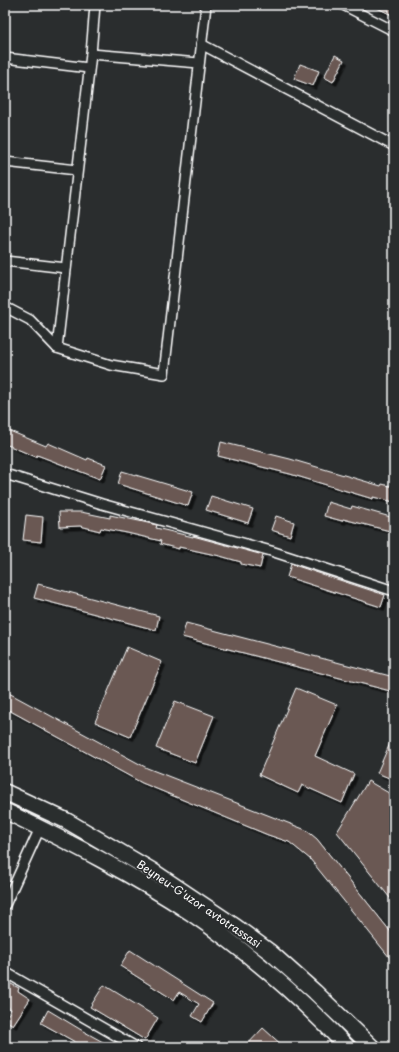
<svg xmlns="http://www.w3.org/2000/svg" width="399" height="1052" font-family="'Playpen Sans',sans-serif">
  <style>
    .building { fill: #6a5853; stroke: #fff; filter: url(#shadow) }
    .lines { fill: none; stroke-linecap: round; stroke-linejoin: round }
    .minor-casing { stroke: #fff; stroke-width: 12 }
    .trunk-casing { stroke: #fff; stroke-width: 18 }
    .minor { stroke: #2a2d2e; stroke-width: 9 }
    .trunk { stroke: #2a2d2e; stroke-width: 15 }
    .labels { text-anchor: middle; stroke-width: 3; stroke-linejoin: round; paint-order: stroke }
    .street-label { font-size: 11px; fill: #fff; stroke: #2a2d2e }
  </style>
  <defs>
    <filter id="shadow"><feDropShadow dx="3.5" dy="3.5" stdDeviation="0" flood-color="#0009"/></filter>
  </defs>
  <rect width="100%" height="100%" fill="#2a2d2e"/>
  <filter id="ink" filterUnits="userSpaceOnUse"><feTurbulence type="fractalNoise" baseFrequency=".025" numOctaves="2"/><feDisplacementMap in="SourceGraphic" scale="8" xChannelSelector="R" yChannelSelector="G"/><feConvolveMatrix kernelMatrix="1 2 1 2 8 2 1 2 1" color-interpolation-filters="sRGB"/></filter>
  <g filter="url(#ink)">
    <g class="building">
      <path d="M 371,5 L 394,5 L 394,16 Z"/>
      <path d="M 335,55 L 344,60 L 333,82 L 324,77 Z"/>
      <path d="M 300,64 L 319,71 L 313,86 L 294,79 Z"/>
      <path d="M 5,429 L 46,446 L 48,443 L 87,460 L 88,458 L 106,465 L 100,479 L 37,455 L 36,457 L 5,444 Z"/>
      <path d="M 221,442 L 290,459 L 381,486 L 382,484 L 394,487 L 394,502 L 373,497 L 373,499 L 290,474 L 218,456 Z"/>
      <path d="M 122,471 L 193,492 L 188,506 L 118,484 Z"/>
      <path d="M 211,496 L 253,509 L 248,523 L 206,510 Z"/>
      <path d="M 328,502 L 351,509 L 352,506 L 394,518 L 394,532 L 343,519 L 342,521 L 324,516 Z"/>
      <path d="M 59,512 L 81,512 L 110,518 L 110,515 L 139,521 L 157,525 L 156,528 L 193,537 L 193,536 L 263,555 L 260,568 L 241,564 L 241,562 L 220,556 L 179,547 L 179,549 L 160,544 L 161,541 L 127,533 L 101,528 L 100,531 L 80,526 L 60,527 Z"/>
      <path d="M 26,515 L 43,517 L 41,542 L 23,540 Z"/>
      <path d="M 276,516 L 294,522 L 290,536 L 271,530 Z"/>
      <path d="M 291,564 L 385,595 L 381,607 L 287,577 Z"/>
      <path d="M 38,584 L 159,616 L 156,630 L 34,598 Z"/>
      <path d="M 186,623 L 394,677 L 394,692 L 182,637 Z"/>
      <path d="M 127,647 L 162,662 L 130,737 L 95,722 Z"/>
      <path d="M 296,688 L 337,705 L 315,756 L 354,774 L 342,803 L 302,785 L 298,793 L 259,775 Z"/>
      <path d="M 5,691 L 147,768 L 306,830 L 317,839 L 394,936 L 394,963 L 310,859 L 289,842 L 268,835 L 142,783 L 5,708 Z"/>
      <path d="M 175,701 L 214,716 L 195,763 L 156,748 Z"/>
      <path d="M 394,734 L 394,780 L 377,773 Z"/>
      <path d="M 368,781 L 394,796 L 394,903 L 337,832 Z"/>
      <path d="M 130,950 L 213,1003 L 202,1022 L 192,1016 L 199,1004 L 179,992 L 174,1000 L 120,966 Z"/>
      <path d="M 5,981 L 19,988 L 18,991 L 30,999 L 13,1025 L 5,1020 L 11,1009 L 5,1006 Z"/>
      <path d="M 104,985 L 158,1018 L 145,1040 L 90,1007 Z"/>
      <path d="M 48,1010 L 83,1031 L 112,1047 L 84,1047 L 59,1033 L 41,1023 Z"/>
      <path d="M 263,1028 L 284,1047 L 245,1047 Z"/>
    </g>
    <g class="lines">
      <defs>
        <g id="minor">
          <path d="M 343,5 L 394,31"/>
          <path d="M 201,44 L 394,146"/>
          <path d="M 91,54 L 199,63"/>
          <path d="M 5,58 L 89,68"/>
          <path d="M 5,162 L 77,170"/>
          <path d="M 5,261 L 66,268"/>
          <path d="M 5,307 L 30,320 L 57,348 L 111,365 L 164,374 L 206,5"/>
          <path d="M 57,348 L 91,54 L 95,5"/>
          <path d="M 5,474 L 102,504 L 271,551 L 394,591"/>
          <path d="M 5,905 L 40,828"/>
          <path d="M 5,972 L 136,1047"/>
        </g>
        <g id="trunk">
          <path d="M 5,792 L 67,821 L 151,870 L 236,927 L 270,952 L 315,992 L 372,1047"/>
          <path d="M 5,811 C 69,842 132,874 191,913 C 248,952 300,997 347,1047"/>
        </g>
      </defs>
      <use href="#minor" class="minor-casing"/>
      <use href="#trunk" class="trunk-casing"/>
      <use href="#minor" class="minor"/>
      <use href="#trunk" class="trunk"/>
    </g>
  </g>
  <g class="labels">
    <g class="street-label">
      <text transform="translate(199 904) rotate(34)" y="4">Beyneu-G'uzor avtotrassasi</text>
    </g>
  </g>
  <rect width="399" height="1052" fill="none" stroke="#2a2d2e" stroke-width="20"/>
  <rect x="10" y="10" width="379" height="1032" fill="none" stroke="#fff" stroke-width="1.5" filter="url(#ink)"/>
</svg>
